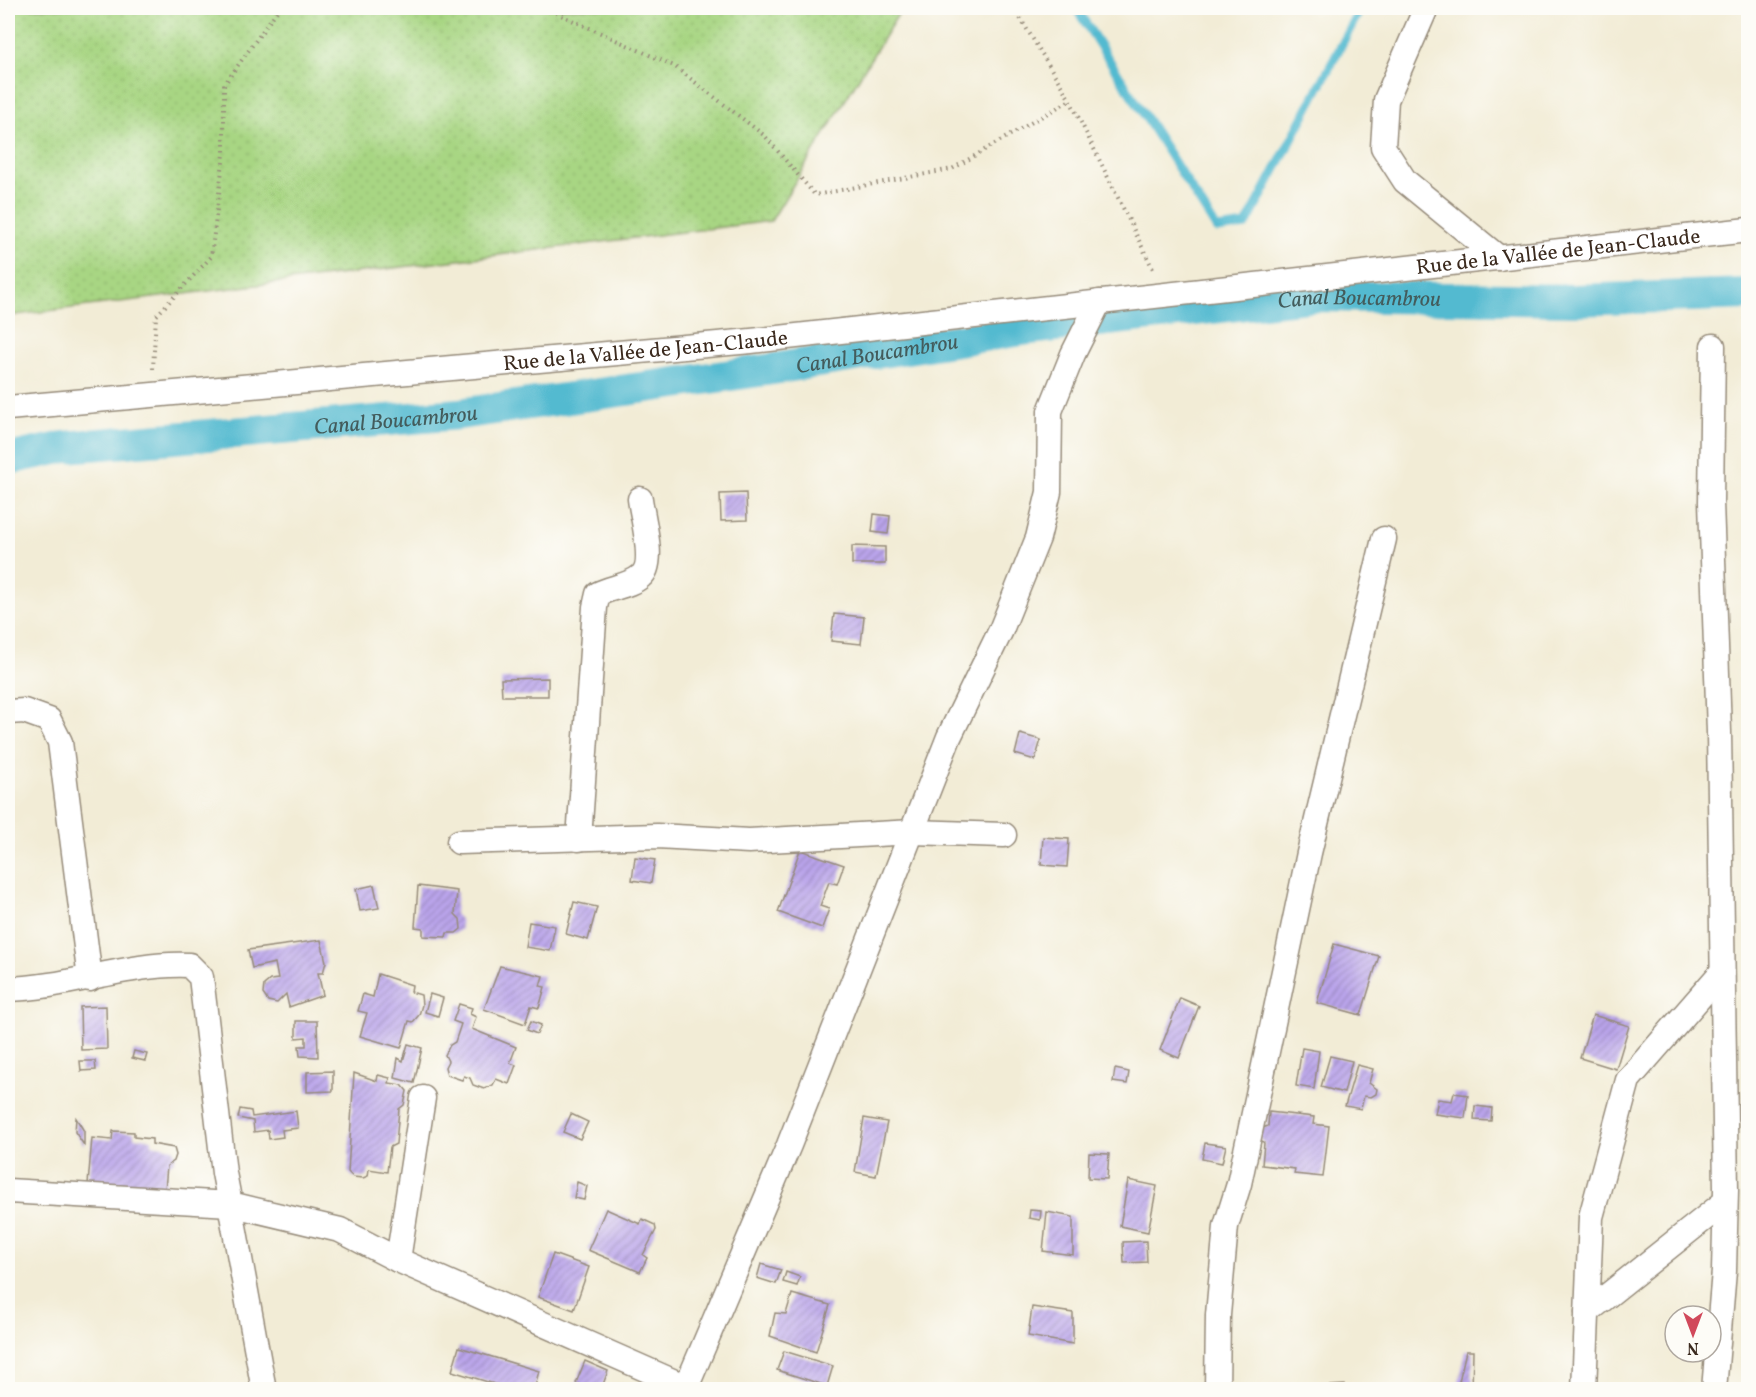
<svg xmlns="http://www.w3.org/2000/svg" width="1756" height="1397" font-family="Vollkorn,serif">
  <style>
    .grass { fill: url(#grass-dots); stroke: #728050; stroke-width: 1.5 }
    .lines { fill: none; stroke-linecap: round; stroke-linejoin: round }
    .stream { stroke: #52bad0; stroke-width: 9 }
    .canal { stroke: #52bad0; stroke-width: 32 }
    .building { fill: url(#building-hatch) }
    .minor-casing { stroke: #968b7a; stroke-width: 27 }
    .path { stroke: #968b7a; stroke-width: 4; stroke-dasharray: 1.5 4.5; stroke-linecap: butt }
    .minor { stroke: #fff; stroke-width: 24 }
    .labels { text-anchor: middle; stroke-width: 6; stroke-linejoin: round; paint-order: stroke }
    .street-label { font-size: 21px; fill: #3b2a1e; stroke: #fdfcf7 }
    .water-label { font-size: 22px; font-style: italic; fill: #435c5c; stroke: #fdfcf7 }
  </style>
  <defs>
    <pattern id="grass-dots" width="8" height="8" patternUnits="userSpaceOnUse" patternTransform="scale(1.5)"><rect width="8" height="8" fill="#a8d683"/><path d="M2 2h.1M6 6h.1" fill="none" stroke="#92b871" stroke-width="1.8" stroke-linecap="round"/></pattern>
    <pattern id="building-hatch" width="6" height="6" patternUnits="userSpaceOnUse" patternTransform="scale(1.5)"><rect width="6" height="6" fill="#baa4eb"/><path d="M-1 1l2-2M0 6l6-6M5 7l2-2" fill="none" stroke="#9886be"/></pattern>
  </defs>
  <rect width="100%" height="100%" fill="#fdfcf7"/>
  <filter id="ink" filterUnits="userSpaceOnUse"><feTurbulence type="fractalNoise" baseFrequency=".0167" numOctaves="2"/><feDisplacementMap in="SourceGraphic" scale="12" xChannelSelector="R" yChannelSelector="G"/><feConvolveMatrix kernelMatrix="1 2 1 2 8 2 1 2 1" color-interpolation-filters="sRGB"/></filter>
  <filter id="wash" filterUnits="userSpaceOnUse"><feTurbulence type="fractalNoise" baseFrequency=".008" numOctaves="4" result="noise"/><feDisplacementMap in="SourceGraphic" scale="24" xChannelSelector="R" yChannelSelector="G"/><feGaussianBlur stdDeviation="1.35" result="paint"/><feColorMatrix in="noise" values="0 0 0 0 0 0 0 0 0 0 0 0 0 0 0 0 0 1.4 0 .05"/><feComposite in="paint" operator="in"/></filter>
  <g filter="url(#wash)">
    <rect width="100%" height="100%" fill="#f2ecd6"/>
    <path class="grass" d="M 8,8 L 902,8 L 771,221 L 8,316 Z"/>
    <g class="lines">
      <path class="stream" d="M 1076,8 L 1217,229 L 1246,225 L 1361,8"/>
      <path class="canal" id="s1" d="M 8,459 L 65,447 L 459,414 L 766,370 L 1029,329 L 1316,296 L 1574,300 L 1748,294"/>
    </g>
    <g id="blocks">
      <g class="building">
        <path d="M 746,493 L 747,520 L 721,521 L 720,494 Z"/>
        <path d="M 874,514 L 890,516 L 888,534 L 872,532 Z"/>
        <path d="M 852,546 L 885,547 L 885,564 L 852,564 Z"/>
        <path d="M 834,614 L 864,617 L 861,644 L 831,641 Z"/>
        <path d="M 548,678 L 548,696 L 502,696 L 501,679 Z"/>
        <path d="M 1020,734 L 1041,740 L 1035,760 L 1015,754 Z"/>
        <path d="M 1043,837 L 1069,839 L 1067,867 L 1041,865 Z"/>
        <path d="M 800,850 L 844,865 L 837,884 L 829,882 L 820,906 L 829,909 L 822,928 L 778,912 Z"/>
        <path d="M 635,857 L 655,860 L 651,883 L 632,880 Z"/>
        <path d="M 374,885 L 379,908 L 360,911 L 356,889 Z"/>
        <path d="M 418,886 L 457,891 L 455,914 L 460,919 L 461,929 L 456,933 L 447,933 L 446,937 L 423,936 L 423,928 L 415,927 Z"/>
        <path d="M 574,902 L 597,907 L 588,940 L 566,934 Z"/>
        <path d="M 529,922 L 555,926 L 550,951 L 525,947 Z"/>
        <path d="M 321,940 L 326,962 L 323,973 L 318,973 L 323,995 L 289,1007 L 286,994 L 277,1003 L 268,1001 L 263,994 L 264,985 L 270,980 L 278,979 L 275,963 L 252,968 L 248,950 Z"/>
        <path d="M 1334,944 L 1379,956 L 1361,1015 L 1317,1003 Z"/>
        <path d="M 500,966 L 543,976 L 540,986 L 545,987 L 539,1008 L 531,1006 L 525,1024 L 484,1009 Z"/>
        <path d="M 378,974 L 412,985 L 411,992 L 421,995 L 422,1005 L 419,1015 L 413,1022 L 409,1021 L 401,1048 L 360,1036 L 367,1013 L 358,1011 L 363,994 L 373,997 Z"/>
        <path d="M 430,994 L 443,998 L 438,1016 L 425,1012 Z"/>
        <path d="M 1180,998 L 1199,1006 L 1179,1058 L 1160,1050 Z"/>
        <path d="M 459,1004 L 472,1008 L 470,1014 L 476,1017 L 472,1029 L 516,1047 L 510,1063 L 516,1065 L 509,1084 L 496,1079 L 493,1085 L 484,1089 L 473,1085 L 470,1078 L 464,1076 L 462,1080 L 447,1075 L 445,1067 L 448,1061 L 445,1055 L 450,1045 L 455,1042 L 461,1024 L 453,1021 Z"/>
        <path d="M 106,1006 L 107,1049 L 81,1050 L 80,1007 Z"/>
        <path d="M 1593,1015 L 1629,1026 L 1616,1069 L 1580,1058 Z"/>
        <path d="M 296,1021 L 317,1021 L 318,1057 L 300,1056 L 299,1046 L 306,1046 L 306,1037 L 296,1038 Z"/>
        <path d="M 531,1021 L 541,1025 L 537,1034 L 527,1030 Z"/>
        <path d="M 408,1044 L 422,1048 L 414,1083 L 395,1078 L 398,1058 L 403,1061 Z"/>
        <path d="M 1302,1048 L 1319,1051 L 1314,1089 L 1296,1086 Z"/>
        <path d="M 134,1051 L 147,1054 L 145,1061 L 132,1058 Z"/>
        <path d="M 1330,1056 L 1352,1061 L 1344,1093 L 1321,1087 Z"/>
        <path d="M 80,1061 L 95,1061 L 96,1070 L 81,1071 Z"/>
        <path d="M 1357,1065 L 1373,1069 L 1369,1083 L 1377,1089 L 1376,1094 L 1371,1097 L 1364,1096 L 1361,1109 L 1345,1106 Z"/>
        <path d="M 1115,1069 L 1129,1072 L 1127,1084 L 1113,1082 Z"/>
        <path d="M 333,1071 L 333,1091 L 307,1092 L 307,1072 Z"/>
        <path d="M 354,1073 L 377,1081 L 378,1075 L 390,1078 L 389,1083 L 402,1085 L 407,1091 L 404,1105 L 399,1109 L 396,1144 L 390,1147 L 387,1172 L 369,1169 L 368,1176 L 363,1178 L 353,1177 L 348,1172 Z"/>
        <path d="M 1454,1093 L 1468,1095 L 1465,1118 L 1435,1114 L 1438,1099 L 1452,1101 Z"/>
        <path d="M 1475,1106 L 1492,1108 L 1491,1121 L 1474,1120 Z"/>
        <path d="M 240,1109 L 251,1111 L 252,1117 L 296,1111 L 298,1128 L 282,1130 L 283,1137 L 269,1139 L 268,1130 L 254,1132 L 253,1121 L 238,1118 Z"/>
        <path d="M 1269,1112 L 1314,1117 L 1313,1124 L 1329,1126 L 1323,1177 L 1294,1174 L 1295,1169 L 1262,1165 L 1264,1143 L 1259,1138 L 1260,1129 L 1268,1126 Z"/>
        <path d="M 571,1114 L 588,1122 L 580,1139 L 563,1132 Z"/>
        <path d="M 76,1118 L 84,1131 L 84,1145 L 75,1132 Z"/>
        <path d="M 864,1118 L 887,1122 L 876,1176 L 855,1172 Z"/>
        <path d="M 113,1131 L 134,1132 L 134,1137 L 152,1139 L 152,1144 L 174,1148 L 176,1155 L 174,1161 L 167,1166 L 165,1190 L 88,1184 L 92,1138 L 112,1140 Z"/>
        <path d="M 1205,1143 L 1226,1146 L 1222,1163 L 1202,1159 Z"/>
        <path d="M 1089,1153 L 1109,1154 L 1107,1179 L 1088,1178 Z"/>
        <path d="M 1128,1180 L 1157,1186 L 1148,1232 L 1120,1226 Z"/>
        <path d="M 577,1182 L 587,1186 L 584,1200 L 574,1198 Z"/>
        <path d="M 606,1209 L 640,1224 L 642,1219 L 655,1225 L 656,1230 L 643,1255 L 647,1258 L 640,1272 L 588,1250 Z"/>
        <path d="M 1030,1210 L 1041,1211 L 1040,1220 L 1029,1218 Z"/>
        <path d="M 1047,1212 L 1073,1217 L 1073,1255 L 1043,1251 Z"/>
        <path d="M 1146,1241 L 1147,1262 L 1124,1263 L 1123,1242 Z"/>
        <path d="M 553,1254 L 589,1267 L 574,1310 L 538,1297 Z"/>
        <path d="M 761,1264 L 781,1270 L 776,1284 L 757,1278 Z"/>
        <path d="M 786,1272 L 800,1277 L 797,1286 L 783,1282 Z"/>
        <path d="M 792,1294 L 830,1305 L 816,1352 L 770,1336 L 775,1313 L 786,1314 Z"/>
        <path d="M 1032,1307 L 1073,1313 L 1073,1344 L 1028,1336 Z"/>
        <path d="M 459,1347 L 539,1371 L 534,1390 L 514,1390 L 452,1371 Z"/>
        <path d="M 784,1351 L 833,1366 L 827,1386 L 777,1370 Z"/>
        <path d="M 1466,1351 L 1473,1351 L 1472,1390 L 1457,1390 Z"/>
        <path d="M 585,1361 L 608,1371 L 601,1390 L 591,1390 L 576,1383 Z"/>
        <path d="M 1345,1385 L 1345,1390 L 1291,1390 L 1291,1388 Z"/>
      </g>
    </g>
  </g>
  <g filter="url(#ink)">
    <use href="#blocks" fill-opacity="0" stroke="#968b7a" stroke-width="1.5"/>
    <g class="lines">
      <defs>
        <g id="minor">
          <path d="M 1426,8 L 1386,100 L 1383,147 L 1405,181 L 1499,258"/>
          <path d="M 1713,346 L 1711,502 L 1719,732 L 1726,1190 L 1724,1271 L 1714,1390"/>
          <path id="s2" d="M 8,408 L 751,341 L 1748,230"/>
          <path d="M 8,712 L 24,711 L 49,720 L 60,742 L 90,979"/>
          <path d="M 579,839 L 595,607 L 598,594 C 611,587 630,586 641,576 C 656,564 642,516 640,499"/>
          <path d="M 459,842 L 657,836 L 749,841 L 913,832 L 1004,835"/>
          <path d="M 8,989 C 69,988 128,962 189,965 L 201,977 L 224,1173 L 230,1204 L 340,1230 L 398,1260 L 686,1387"/>
          <path d="M 8,1191 L 230,1204 L 264,1390"/>
          <path d="M 398,1260 L 423,1098"/>
          <path d="M 1587,1312 L 1725,1202"/>
          <path d="M 685,1390 L 789,1145 L 949,737 L 1001,630 L 1038,538 L 1049,492 L 1050,411 L 1073,354 L 1099,302"/>
          <path d="M 1217,1390 L 1218,1315 L 1226,1226 L 1239,1184 L 1309,853 L 1384,539"/>
          <path d="M 1584,1390 L 1591,1217 L 1628,1080 L 1720,974"/>
        </g>
      </defs>
      <use href="#minor" class="minor-casing"/>
      <g class="path">
        <path d="M 545,8 L 674,66 L 765,136 L 815,195 L 952,169 L 1070,100"/>
        <path d="M 1014,8 L 1070,100 L 1153,269"/>
        <path d="M 153,369 L 156,316 L 211,257 L 224,154 L 224,85 L 279,8"/>
      </g>
      <use href="#minor" class="minor"/>
    </g>
  </g>
  <g class="labels">
    <g class="street-label">
      <text dy="7" stroke="none"><textPath href="#s2" startOffset="1558">Rue de la Vallée de Jean-Claude</textPath></text>
      <text dy="7" stroke="none"><textPath href="#s2" startOffset="640">Rue de la Vallée de Jean-Claude</textPath></text>
    </g>
    <g class="water-label">
      <text dy="8" stroke="none"><textPath href="#s1" startOffset="1362">Canal Boucambrou</textPath></text>
      <text dy="8" stroke="none"><textPath href="#s1" startOffset="876">Canal Boucambrou</textPath></text>
      <text dy="8" stroke="none"><textPath href="#s1" startOffset="390">Canal Boucambrou</textPath></text>
    </g>
  </g>
  <rect width="1756" height="1397" fill="none" stroke="#fdfcf7" stroke-width="30"/>
  <g transform="translate(1693 1334) rotate(180)"><circle r="28" fill="#fdfcf7" stroke="#afa8a0" stroke-width="1.5"/>
  <path d="M0-4.5L10 22L0 15L-10 22Z" fill="#d1495b"/>
  <text y="-9" font-size="16" font-weight="bold" text-anchor="middle" fill="#3b2a1e">N</text>
  </g>
</svg>
